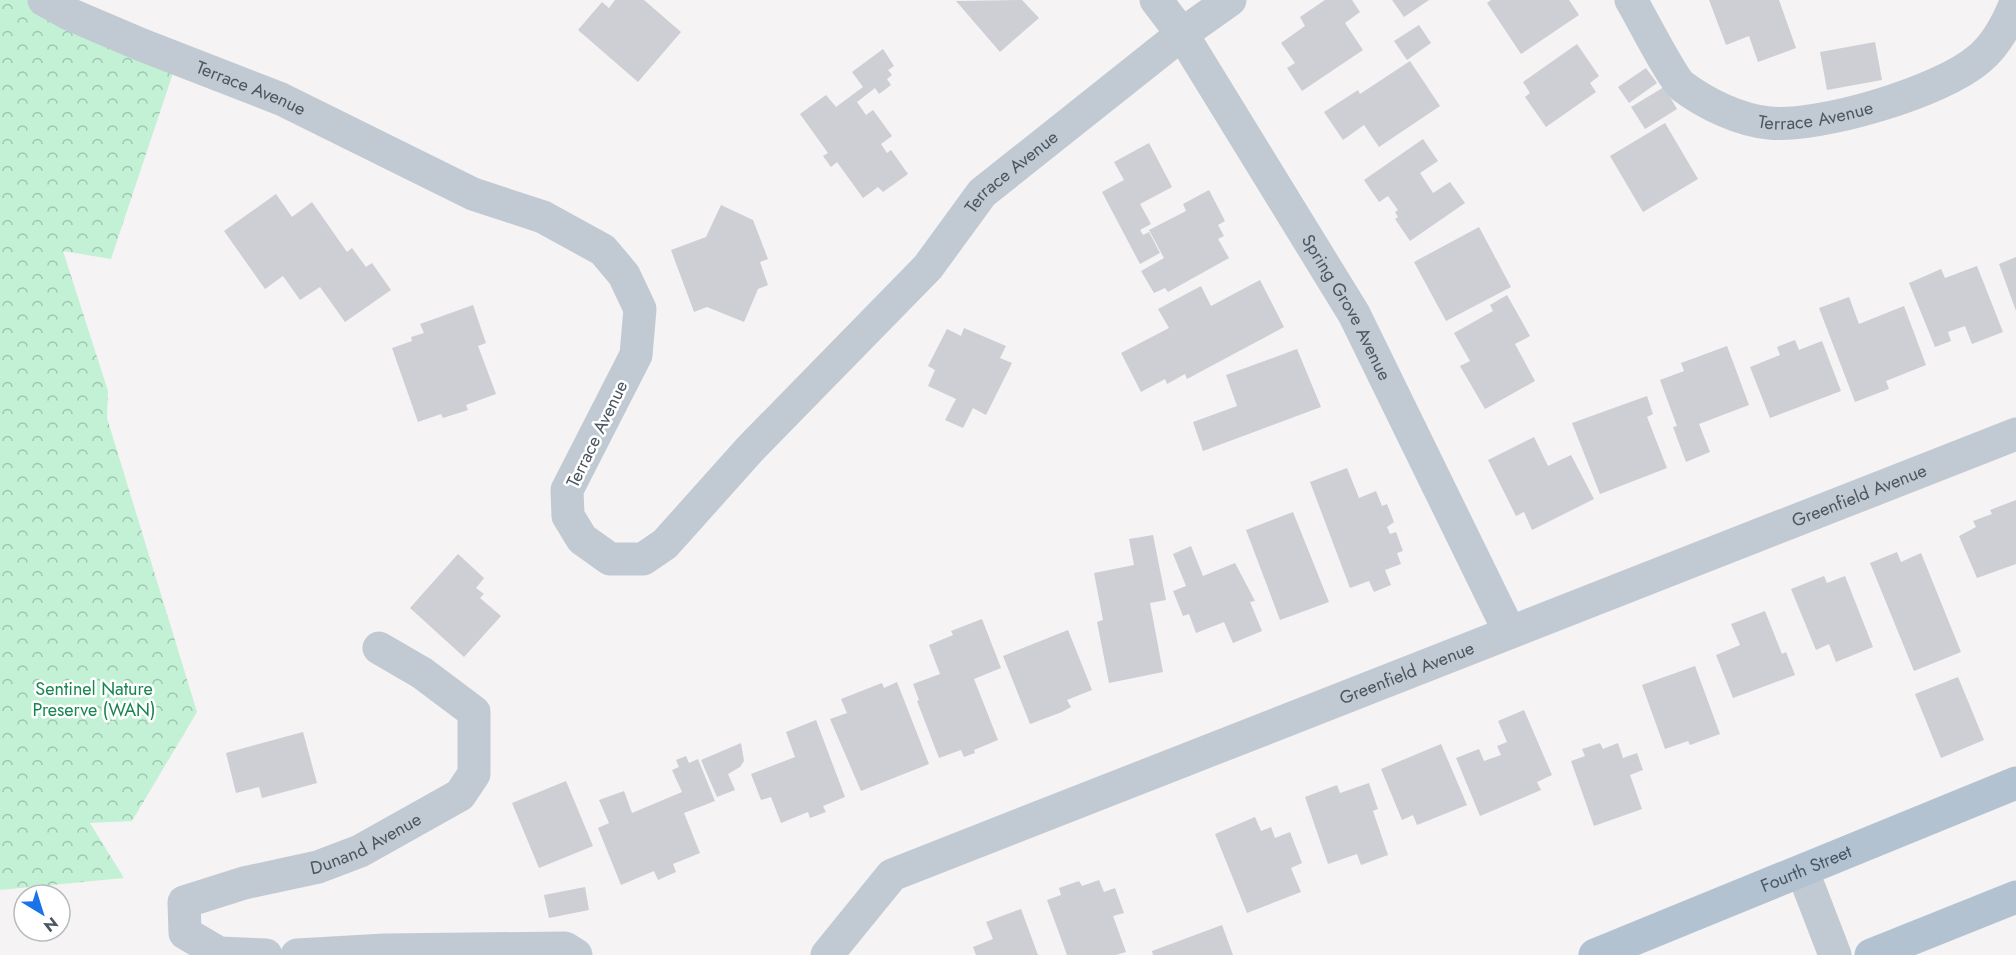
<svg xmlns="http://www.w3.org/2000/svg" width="2016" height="955" font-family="Jost,sans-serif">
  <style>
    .forest { fill: url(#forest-crowns) }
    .building { fill: #cdcfd5 }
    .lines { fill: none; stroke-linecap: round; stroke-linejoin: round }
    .street { stroke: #c1cad2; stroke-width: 33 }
    .primary { stroke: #b3c2d1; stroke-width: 33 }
    .labels { text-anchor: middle; stroke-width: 5; stroke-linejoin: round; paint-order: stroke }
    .street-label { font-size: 18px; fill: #4a5661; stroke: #fff }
    .park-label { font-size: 18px; fill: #17864f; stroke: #fff }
  </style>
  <defs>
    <pattern id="forest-crowns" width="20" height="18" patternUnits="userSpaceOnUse" patternTransform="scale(1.5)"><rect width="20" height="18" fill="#c3f1d5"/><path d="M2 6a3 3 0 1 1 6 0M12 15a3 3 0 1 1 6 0" fill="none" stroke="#a0c6b0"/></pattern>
  </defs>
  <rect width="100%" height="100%" fill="#f5f3f3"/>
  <path class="forest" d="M 0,0 L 46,0 L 178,58 L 111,259 L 63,251 L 108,391 L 107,418 L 197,712 L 132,821 L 90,823 L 124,878 L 0,890 Z"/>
  <g class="building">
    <path d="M 615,0 L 644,0 L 681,32 L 638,82 L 578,30 L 602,2 L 609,8 Z"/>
    <path d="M 1022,0 L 1039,18 L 1000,52 L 956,1 Z"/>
    <path d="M 1325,0 L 1352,0 L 1360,12 L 1345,23 L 1363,50 L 1302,91 L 1287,68 L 1295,63 L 1281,43 L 1305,26 L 1300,17 Z"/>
    <path d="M 1392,0 L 1429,0 L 1404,17 Z"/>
    <path d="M 1491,0 L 1569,0 L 1579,15 L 1521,54 L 1487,3 Z"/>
    <path d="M 1709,0 L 1779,0 L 1796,48 L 1758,62 L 1749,36 L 1726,45 Z"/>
    <path d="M 1419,25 L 1431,43 L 1407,60 L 1394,41 Z"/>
    <path d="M 1875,42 L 1882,80 L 1827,90 L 1820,52 Z"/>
    <path d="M 1577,44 L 1599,76 L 1590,83 L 1596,92 L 1546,127 L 1525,97 L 1530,93 L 1523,82 Z"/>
    <path d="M 883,49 L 894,66 L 888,70 L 892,75 L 887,79 L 891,85 L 879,94 L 875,88 L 857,102 L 866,115 L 873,110 L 892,136 L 881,144 L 887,153 L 891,150 L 908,174 L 883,192 L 878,187 L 863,198 L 837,162 L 831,167 L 823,156 L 828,153 L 800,114 L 826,95 L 836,107 L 863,87 L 852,72 Z"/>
    <path d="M 1410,61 L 1440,106 L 1379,147 L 1364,125 L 1343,140 L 1324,112 L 1358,90 L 1360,94 Z"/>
    <path d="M 1646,68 L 1657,83 L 1629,103 L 1618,87 Z"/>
    <path d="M 1664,87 L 1677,109 L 1645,129 L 1631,107 Z"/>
    <path d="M 1665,123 L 1698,179 L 1643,212 L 1610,156 Z"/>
    <path d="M 1423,139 L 1438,161 L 1420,173 L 1433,193 L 1450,182 L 1465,203 L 1410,241 L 1395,219 L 1398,217 L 1395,212 L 1398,210 L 1388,196 L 1379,202 L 1364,180 Z"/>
    <path d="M 1149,143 L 1172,187 L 1140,204 L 1151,224 L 1140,230 L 1143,235 L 1149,232 L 1160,253 L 1140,264 L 1102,192 L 1124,180 L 1114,162 Z"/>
    <path d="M 1209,190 L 1225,221 L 1218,225 L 1224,236 L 1218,239 L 1229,258 L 1168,292 L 1165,288 L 1154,293 L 1141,271 L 1164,258 L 1149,230 L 1186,211 L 1183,204 Z"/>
    <path d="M 276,194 L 292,217 L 312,202 L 347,252 L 352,248 L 366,267 L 372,263 L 391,290 L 345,322 L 320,287 L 300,300 L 283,276 L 265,289 L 224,231 Z"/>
    <path d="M 721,205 L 753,220 L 768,259 L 760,262 L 768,285 L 758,289 L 744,322 L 707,307 L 694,312 L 671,250 L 706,237 Z"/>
    <path d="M 1479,227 L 1511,287 L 1446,321 L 1414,262 Z"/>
    <path d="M 2016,257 L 2016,311 L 1999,264 Z"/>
    <path d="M 1977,266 L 2003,332 L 1972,344 L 1965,326 L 1948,332 L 1951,341 L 1935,347 L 1909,283 L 1941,269 L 1945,278 Z"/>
    <path d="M 1260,280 L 1284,327 L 1187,379 L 1185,374 L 1167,384 L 1165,379 L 1141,392 L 1121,353 L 1169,328 L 1158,309 L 1201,286 L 1211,306 Z"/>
    <path d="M 1507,295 L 1530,336 L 1515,344 L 1535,381 L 1485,409 L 1460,366 L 1470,361 L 1454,333 L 1493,311 L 1490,305 Z"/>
    <path d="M 1849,297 L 1859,324 L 1904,306 L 1926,365 L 1886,381 L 1889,389 L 1855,402 L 1819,308 Z"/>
    <path d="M 473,305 L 486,343 L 478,346 L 496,394 L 466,405 L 468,410 L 443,418 L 441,414 L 418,422 L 392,348 L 412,341 L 411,337 L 424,333 L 420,324 Z"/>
    <path d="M 964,328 L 1006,346 L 1000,358 L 1012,363 L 986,415 L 973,408 L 963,428 L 945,420 L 956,399 L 928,386 L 935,370 L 928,366 L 947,329 L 961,336 Z"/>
    <path d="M 1795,340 L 1799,350 L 1822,341 L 1841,391 L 1770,418 L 1750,367 L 1780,355 L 1777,347 Z"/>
    <path d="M 1727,346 L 1749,405 L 1699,424 L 1710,452 L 1686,462 L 1673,427 L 1677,426 L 1660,380 L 1684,371 L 1681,363 Z"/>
    <path d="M 1297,349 L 1321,407 L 1203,451 L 1193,422 L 1237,406 L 1226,375 Z"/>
    <path d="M 1647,396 L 1653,414 L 1647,417 L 1667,468 L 1600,494 L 1572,423 Z"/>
    <path d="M 1534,437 L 1548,466 L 1571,455 L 1594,499 L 1532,530 L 1524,512 L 1516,516 L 1488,460 Z"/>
    <path d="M 1347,468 L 1359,498 L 1376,491 L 1382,506 L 1387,504 L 1394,522 L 1387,527 L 1390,534 L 1396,532 L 1403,551 L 1397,553 L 1401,564 L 1385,570 L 1391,585 L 1374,592 L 1369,581 L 1350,588 L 1310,482 Z"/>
    <path d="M 2016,500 L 2016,564 L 1977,578 L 1959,536 L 1976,527 L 1973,521 L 1992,514 L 1990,510 Z"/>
    <path d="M 1293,512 L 1329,602 L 1280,620 L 1246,530 Z"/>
    <path d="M 1153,535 L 1166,600 L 1150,603 L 1163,672 L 1109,683 L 1097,622 L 1103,620 L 1094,573 L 1134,565 L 1129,539 Z"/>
    <path d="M 1191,546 L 1203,576 L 1235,563 L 1255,601 L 1250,602 L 1262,631 L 1233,643 L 1224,622 L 1196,633 L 1189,614 L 1183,616 L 1173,591 L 1186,586 L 1173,554 Z"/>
    <path d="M 1897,552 L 1901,562 L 1921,553 L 1961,652 L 1914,671 L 1870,563 Z"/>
    <path d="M 458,554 L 484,578 L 476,588 L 484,594 L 480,598 L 501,616 L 464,657 L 410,608 Z"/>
    <path d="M 1824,576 L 1827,583 L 1845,576 L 1873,647 L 1836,662 L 1829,644 L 1816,650 L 1791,589 Z"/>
    <path d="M 1765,611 L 1782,654 L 1786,652 L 1795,675 L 1733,698 L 1716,655 L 1740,645 L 1731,624 Z"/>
    <path d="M 982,619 L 1001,668 L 974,679 L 998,740 L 974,750 L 975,753 L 964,757 L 961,750 L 939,758 L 917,701 L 919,700 L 913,684 L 940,674 L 929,645 L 953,635 L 951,631 Z"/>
    <path d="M 1068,630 L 1092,690 L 1067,700 L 1071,707 L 1062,712 L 1030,724 L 1003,656 Z"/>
    <path d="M 1695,666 L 1720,734 L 1690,745 L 1688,741 L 1665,749 L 1642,685 Z"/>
    <path d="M 1958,677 L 1984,740 L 1941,758 L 1915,694 Z"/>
    <path d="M 897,682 L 929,764 L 861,791 L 830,719 L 847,713 L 841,699 L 882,683 L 884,688 Z"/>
    <path d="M 1524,710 L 1552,775 L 1537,782 L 1541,790 L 1480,816 L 1456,758 L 1479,749 L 1484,761 L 1501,755 L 1497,746 L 1507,742 L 1498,721 Z"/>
    <path d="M 816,720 L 845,797 L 823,806 L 826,812 L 810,818 L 808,812 L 781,823 L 771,797 L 761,800 L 751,774 L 795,757 L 786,732 Z"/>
    <path d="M 303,732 L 317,783 L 262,798 L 259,787 L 236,793 L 226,753 Z"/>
    <path d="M 741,743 L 744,761 L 740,767 L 728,774 L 735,790 L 717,797 L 701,760 Z"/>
    <path d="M 1600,743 L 1603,749 L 1618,743 L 1623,758 L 1637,753 L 1643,770 L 1630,775 L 1642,809 L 1594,826 L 1571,761 L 1585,756 L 1582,749 Z"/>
    <path d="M 1441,744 L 1467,805 L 1417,825 L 1413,815 L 1402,820 L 1381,769 Z"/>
    <path d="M 686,756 L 689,763 L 698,759 L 715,801 L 684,813 L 700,853 L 673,864 L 676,872 L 658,880 L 654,871 L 621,885 L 598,828 L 609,823 L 599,800 L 624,791 L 632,813 L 682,792 L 672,770 L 679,767 L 676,760 Z"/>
    <path d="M 566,781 L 593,846 L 539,868 L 512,803 Z"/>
    <path d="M 1369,783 L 1378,809 L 1373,811 L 1388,855 L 1361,865 L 1357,854 L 1328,864 L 1305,797 L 1337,785 L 1340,793 Z"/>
    <path d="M 1255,817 L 1261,831 L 1271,827 L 1275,838 L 1290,832 L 1302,863 L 1291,868 L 1301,892 L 1247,913 L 1215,834 Z"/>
    <path d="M 1099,880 L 1104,892 L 1115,888 L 1124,913 L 1113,916 L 1126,952 L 1116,955 L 1067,955 L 1047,900 L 1061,895 L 1059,888 L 1079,881 L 1082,886 Z"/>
    <path d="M 585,887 L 589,910 L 549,918 L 544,895 Z"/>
    <path d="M 1021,909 L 1038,955 L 976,955 L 973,947 L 993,939 L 986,922 Z"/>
    <path d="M 1222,925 L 1233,955 L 1153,955 L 1152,951 Z"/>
  </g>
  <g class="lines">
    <g class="street">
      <path id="s1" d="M 44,0 L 67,13 L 142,45 L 281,99 L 473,194 L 543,217 L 603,250 L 624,275 L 640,309 L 636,355 L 567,490 L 568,516 L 582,539 L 610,559 L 643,559 L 665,544 L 750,449 L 928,267 L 982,193 L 1182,34 L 1230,0"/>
      <path id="s2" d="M 1156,0 L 1182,34 L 1354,314 L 1509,631"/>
      <path id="s3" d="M 1631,0 C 1640,15 1672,78 1682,86 C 1706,104 1739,120 1769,123 C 1819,128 1941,92 1979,59 C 1995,46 2008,22 2016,2"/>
      <path d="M 1803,872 L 1835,955"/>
      <path id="s4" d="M 266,955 L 219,953 L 185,933 L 184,902 L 244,883 L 318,867 L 360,851 L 460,795 L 474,774 L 474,712 L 422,673 L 379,648"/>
      <path d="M 297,955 L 385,950 L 565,948 L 576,955"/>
      <path id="s5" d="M 827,955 L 892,875 L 2016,434"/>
    </g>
    <g class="primary">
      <path id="s6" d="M 1595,955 L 2016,783"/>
      <path d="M 1871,955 L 2016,897"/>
    </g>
  </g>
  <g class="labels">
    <g class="street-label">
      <text dy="6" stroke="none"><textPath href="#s1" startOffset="225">Terrace Avenue</textPath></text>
      <text dy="6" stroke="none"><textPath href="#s3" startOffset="243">Terrace Avenue</textPath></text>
      <text dy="6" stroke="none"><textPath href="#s1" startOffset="1538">Terrace Avenue</textPath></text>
      <text dy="6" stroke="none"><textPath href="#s2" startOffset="362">Spring Grove Avenue</textPath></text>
      <text transform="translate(597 434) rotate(-64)" y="6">Terrace Avenue</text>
      <text dy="6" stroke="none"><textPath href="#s5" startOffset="1142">Greenfield Avenue</textPath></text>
      <text dy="6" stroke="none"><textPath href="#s5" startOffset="656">Greenfield Avenue</textPath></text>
      <text dy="6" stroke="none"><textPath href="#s4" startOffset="309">Dunand Avenue</textPath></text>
      <text dy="6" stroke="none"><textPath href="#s6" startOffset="228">Fourth Street</textPath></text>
    </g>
    <g class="park-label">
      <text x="94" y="695">Sentinel Nature<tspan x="94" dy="21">Preserve (WAN)</tspan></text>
    </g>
  </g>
  <g transform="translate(42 913) rotate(142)"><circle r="28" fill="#ffffff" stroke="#b7bbc0" stroke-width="1.5"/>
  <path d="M0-4.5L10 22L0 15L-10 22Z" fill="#1a73e8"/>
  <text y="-9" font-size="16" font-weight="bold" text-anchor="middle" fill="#4a5661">N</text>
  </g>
</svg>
